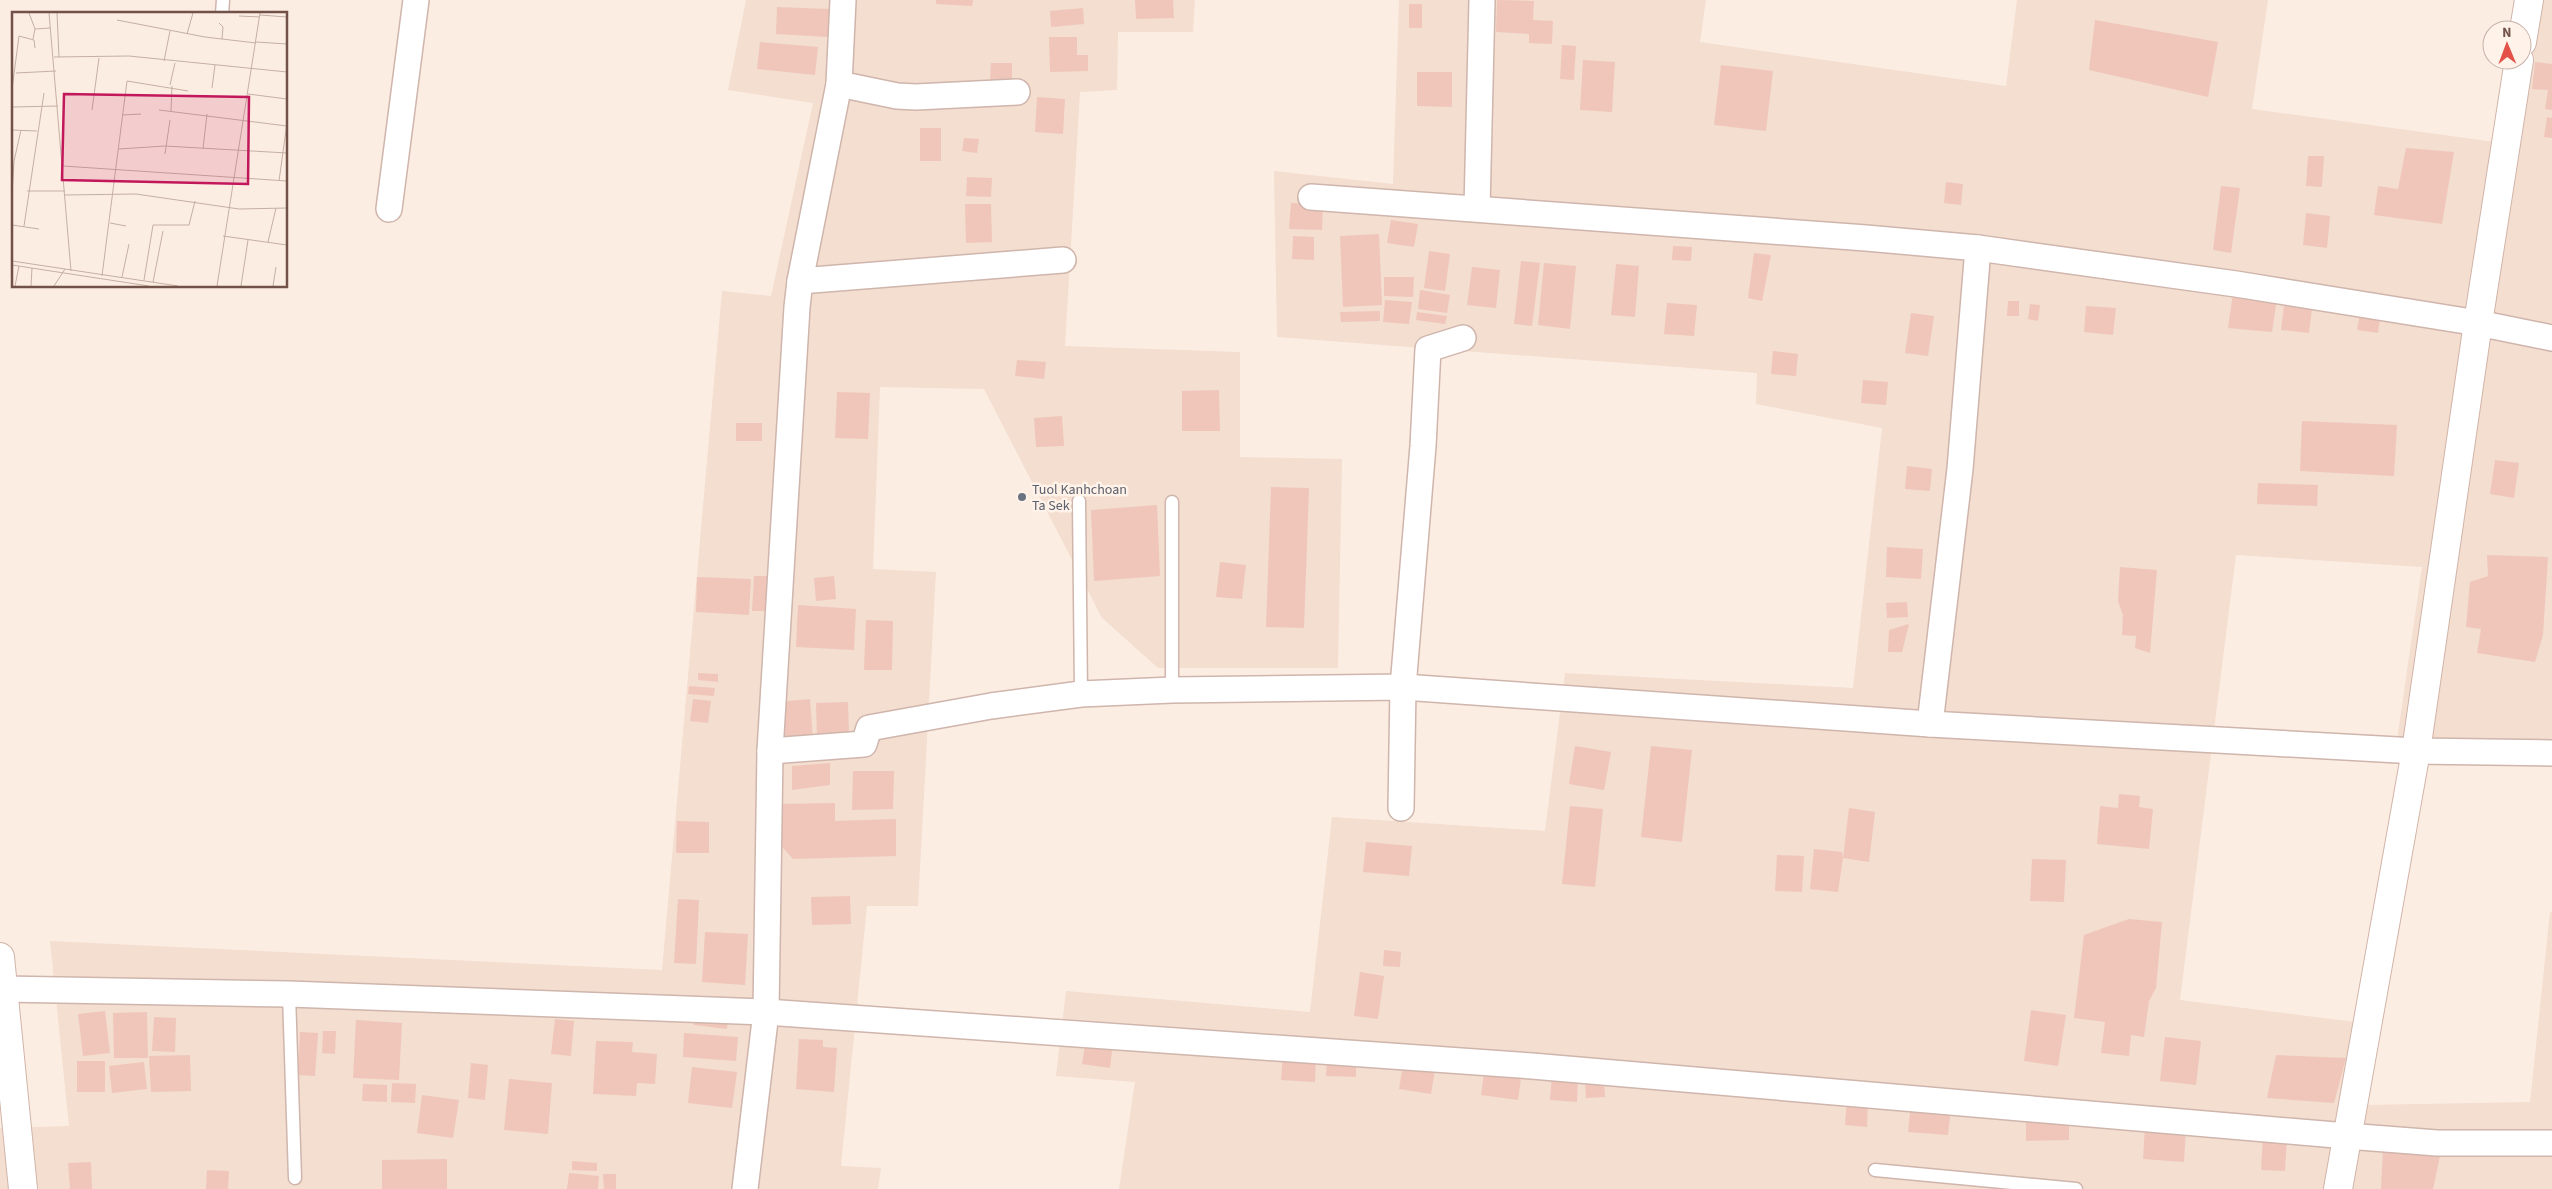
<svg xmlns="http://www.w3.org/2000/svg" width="2552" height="1189" font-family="'Source Sans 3',sans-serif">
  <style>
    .residential { fill: #f3ded0 }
    .building { fill: #f0c6ba }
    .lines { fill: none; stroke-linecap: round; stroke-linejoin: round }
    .lane-casing { stroke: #cfb5ac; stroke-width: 15 }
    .street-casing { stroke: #cfb5ac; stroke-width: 28 }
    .secondary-casing { stroke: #d1b4a9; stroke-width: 30 }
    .lane { stroke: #fff; stroke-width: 12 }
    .street { stroke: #fff; stroke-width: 25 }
    .secondary { stroke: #fff; stroke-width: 28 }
    .worship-dot { fill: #6b7280; stroke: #fff2e8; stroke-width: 2 }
    .labels { text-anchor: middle; stroke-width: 5; stroke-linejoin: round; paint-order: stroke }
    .worship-label { font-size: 14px; fill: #5b616d; stroke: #fff2e8; text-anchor: start }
    .inset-road { fill: none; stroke: #c5afa5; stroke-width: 1 }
    .view { fill: #c2185b; fill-opacity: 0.15; stroke: #c2185b; stroke-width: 2.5 }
    .inset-edge { fill: none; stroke: #725149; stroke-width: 2.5 }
  </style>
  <rect width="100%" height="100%" fill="#fcede2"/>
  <g class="residential">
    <path d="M 746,0 L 1195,0 L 1193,32 L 1118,32 L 1117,90 L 1080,92 L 1065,346 L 1240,352 L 1240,457 L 1342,459 L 1338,668 L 1158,668 L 1102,618 L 984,389 L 880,387 L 873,569 L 936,572 L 918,906 L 867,906 L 841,1166 L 881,1168 L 878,1189 L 0,1189 L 0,1128 L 69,1126 L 50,941 L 662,970 L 722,291 L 771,296 L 813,103 L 728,90 Z"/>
    <path d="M 1399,0 L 1706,0 L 1700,42 L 2006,86 L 2017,0 L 2268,0 L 2252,109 L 2510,144 L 2527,0 L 2552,0 L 2552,750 L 2396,747 L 2422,567 L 2236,555 L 2180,1000 L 2379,1025 L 2365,1105 L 2530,1102 L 2550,912 L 2552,912 L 2552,1189 L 1119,1189 L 1135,1082 L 1056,1076 L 1066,991 L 1310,1012 L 1332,817 L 1545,831 L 1565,673 L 1853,688 L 1882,428 L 1756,404 L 1757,373 L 1277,337 L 1274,171 L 1393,184 Z"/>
  </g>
  <g class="building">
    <path d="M 936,0 L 973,0 L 972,6 L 936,4 Z"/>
    <path d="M 1135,0 L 1173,0 L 1174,18 L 1136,19 Z"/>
    <path d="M 1497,0 L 1534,1 L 1533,20 L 1553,21 L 1552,44 L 1529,43 L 1529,34 L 1496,32 Z"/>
    <rect x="1409" y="4" width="13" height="24"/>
    <path d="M 777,7 L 829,9 L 828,37 L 776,34 Z"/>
    <path d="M 1083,8 L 1084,24 L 1051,27 L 1050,11 Z"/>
    <path d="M 2095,20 L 2218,42 L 2208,97 L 2089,70 Z"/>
    <path d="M 1049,37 L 1077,37 L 1077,55 L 1088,55 L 1088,71 L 1050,72 Z"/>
    <path d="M 760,42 L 818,47 L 815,75 L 757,69 Z"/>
    <path d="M 1562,45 L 1576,46 L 1574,80 L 1560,79 Z"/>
    <path d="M 1583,60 L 1615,62 L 1612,112 L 1580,110 Z"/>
    <path d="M 2535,62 L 2552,64 L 2552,110 L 2545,109 L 2548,90 L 2532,89 Z"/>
    <path d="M 991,63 L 1012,63 L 1012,82 L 990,82 Z"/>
    <path d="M 1721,65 L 1773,71 L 1766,131 L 1714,125 Z"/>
    <path d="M 1417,72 L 1452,72 L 1452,107 L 1417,106 Z"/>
    <path d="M 1037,97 L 1065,99 L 1063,134 L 1035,132 Z"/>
    <path d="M 2547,117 L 2552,118 L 2552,138 L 2544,137 Z"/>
    <rect x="920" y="128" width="21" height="33"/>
    <path d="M 964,138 L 979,139 L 977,153 L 962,151 Z"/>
    <path d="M 2406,148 L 2454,152 L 2442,224 L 2374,215 L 2378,186 L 2398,189 Z"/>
    <path d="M 2308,156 L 2324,156 L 2322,187 L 2306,186 Z"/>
    <path d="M 967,177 L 992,178 L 991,197 L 966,196 Z"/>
    <path d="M 1946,182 L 1963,184 L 1961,205 L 1944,203 Z"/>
    <path d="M 2221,186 L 2240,188 L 2231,253 L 2213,250 Z"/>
    <path d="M 1291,203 L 1323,204 L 1322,230 L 1289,229 Z"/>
    <path d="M 965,204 L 991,204 L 992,242 L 966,243 Z"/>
    <path d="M 2306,213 L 2330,216 L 2327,248 L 2303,245 Z"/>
    <path d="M 1391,220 L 1418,224 L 1414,247 L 1387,243 Z"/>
    <path d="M 1379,234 L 1382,305 L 1343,307 L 1340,236 Z"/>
    <path d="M 1293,236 L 1314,237 L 1314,260 L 1292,259 Z"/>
    <path d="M 1673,246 L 1692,247 L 1691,261 L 1672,260 Z"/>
    <path d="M 1429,251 L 1450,254 L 1445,291 L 1424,288 Z"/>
    <path d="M 1754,253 L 1771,255 L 1762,301 L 1748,298 Z"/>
    <path d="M 1521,261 L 1540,263 L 1532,326 L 1514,324 Z"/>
    <path d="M 1544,263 L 1576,266 L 1570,329 L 1538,325 Z"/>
    <path d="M 1616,264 L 1639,266 L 1635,317 L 1611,315 Z"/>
    <path d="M 1472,267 L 1500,270 L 1496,308 L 1467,305 Z"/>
    <path d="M 1384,277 L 1414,277 L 1413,297 L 1384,296 Z"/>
    <path d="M 2234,286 L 2277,299 L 2272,332 L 2228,328 Z"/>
    <path d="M 1420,290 L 1450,295 L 1447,313 L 1418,309 Z"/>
    <path d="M 1385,300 L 1412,302 L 1409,324 L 1383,322 Z"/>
    <path d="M 2008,301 L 2019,301 L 2019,316 L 2007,316 Z"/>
    <path d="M 1667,303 L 1697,305 L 1694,336 L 1664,334 Z"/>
    <path d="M 2030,304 L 2040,305 L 2038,321 L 2028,319 Z"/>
    <path d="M 2086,306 L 2116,308 L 2113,335 L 2084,332 Z"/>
    <path d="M 2284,306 L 2312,309 L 2309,333 L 2281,330 Z"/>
    <path d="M 2361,308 L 2381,311 L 2378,333 L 2357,330 Z"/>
    <path d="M 1380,311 L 1380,321 L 1341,322 L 1340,312 Z"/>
    <path d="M 1417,312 L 1447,316 L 1445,324 L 1416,320 Z"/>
    <path d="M 1911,313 L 1934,316 L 1928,356 L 1905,353 Z"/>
    <path d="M 1773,351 L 1798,354 L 1796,376 L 1771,374 Z"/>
    <path d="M 1017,360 L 1046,362 L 1044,379 L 1015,376 Z"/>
    <path d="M 1863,380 L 1888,382 L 1886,405 L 1861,403 Z"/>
    <path d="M 1219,390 L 1220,431 L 1182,431 L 1182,391 Z"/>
    <path d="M 837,392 L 870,393 L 868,439 L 835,438 Z"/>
    <path d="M 1062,416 L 1064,446 L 1036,447 L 1034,418 Z"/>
    <path d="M 2302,421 L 2397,425 L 2394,476 L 2300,471 Z"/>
    <rect x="736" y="423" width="26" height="18"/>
    <path d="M 2495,460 L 2519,463 L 2514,498 L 2490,494 Z"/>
    <path d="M 1907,466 L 1932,469 L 1930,491 L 1905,489 Z"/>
    <path d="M 2258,483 L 2318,485 L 2317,506 L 2257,504 Z"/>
    <path d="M 1271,487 L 1309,488 L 1304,628 L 1266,627 Z"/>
    <path d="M 1157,505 L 1160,576 L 1094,581 L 1091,510 Z"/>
    <path d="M 1887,547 L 1923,549 L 1921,579 L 1886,577 Z"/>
    <path d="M 2487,555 L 2548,557 L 2543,635 L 2535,662 L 2477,653 L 2481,629 L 2466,627 L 2470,582 L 2488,576 Z"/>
    <path d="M 1220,562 L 1246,565 L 1242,599 L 1216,597 Z"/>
    <path d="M 2120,567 L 2157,570 L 2150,653 L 2135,648 L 2136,636 L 2122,635 L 2123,615 L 2118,601 Z"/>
    <path d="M 754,576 L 767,576 L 766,611 L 752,611 Z"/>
    <path d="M 834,576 L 836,599 L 816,601 L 814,578 Z"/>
    <path d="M 697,577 L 751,579 L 749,615 L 696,612 Z"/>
    <path d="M 1907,602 L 1908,617 L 1887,618 L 1886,603 Z"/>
    <path d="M 798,605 L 856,609 L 854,650 L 796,647 Z"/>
    <path d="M 866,620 L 893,621 L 892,670 L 864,670 Z"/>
    <path d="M 1909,624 L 1902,652 L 1888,652 L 1889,630 Z"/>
    <path d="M 698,673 L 718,674 L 718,682 L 698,680 Z"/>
    <path d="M 689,686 L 715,688 L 714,696 L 688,694 Z"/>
    <path d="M 693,699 L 711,701 L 708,723 L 690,721 Z"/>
    <path d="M 810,699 L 813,740 L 778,743 L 777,702 Z"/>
    <path d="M 848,702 L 849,735 L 817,738 L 816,703 Z"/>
    <path d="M 1575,746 L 1611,752 L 1604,790 L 1569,784 Z"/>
    <path d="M 1651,746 L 1692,750 L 1682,842 L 1641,837 Z"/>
    <path d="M 830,763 L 830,785 L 792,790 L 792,766 Z"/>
    <path d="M 853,771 L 894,771 L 893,809 L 852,810 Z"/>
    <path d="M 2119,794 L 2140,796 L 2139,807 L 2153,809 L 2149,849 L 2097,844 L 2100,806 L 2118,808 Z"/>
    <path d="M 835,803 L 835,821 L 896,819 L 896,856 L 793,859 L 776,840 L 776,804 Z"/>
    <path d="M 1570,806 L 1603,809 L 1595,887 L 1562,884 Z"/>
    <path d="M 1849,808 L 1875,812 L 1869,862 L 1843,858 L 1838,892 L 1810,889 L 1814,849 L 1842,852 L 1843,858 Z"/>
    <path d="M 677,821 L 709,822 L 709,853 L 676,853 Z"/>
    <path d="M 1366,842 L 1412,846 L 1409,876 L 1363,872 Z"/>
    <path d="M 1777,855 L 1804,856 L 1802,892 L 1775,891 Z"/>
    <path d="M 2032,859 L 2066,860 L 2064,902 L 2030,901 Z"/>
    <path d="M 850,896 L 851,924 L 812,925 L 811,897 Z"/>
    <path d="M 678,899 L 699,900 L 696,964 L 674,963 Z"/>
    <path d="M 2129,919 L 2162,922 L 2156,988 L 2149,1001 L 2144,1037 L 2131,1035 L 2129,1056 L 2101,1053 L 2105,1022 L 2074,1018 L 2084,935 Z"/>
    <path d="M 705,932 L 748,934 L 745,985 L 702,982 Z"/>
    <path d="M 1384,950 L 1401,952 L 1400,967 L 1383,966 Z"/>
    <path d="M 1360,972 L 1384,976 L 1378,1019 L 1354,1016 Z"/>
    <path d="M 2031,1010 L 2066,1015 L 2058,1066 L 2024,1061 Z"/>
    <path d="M 105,1011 L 110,1053 L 83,1056 L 78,1014 Z"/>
    <path d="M 147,1012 L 148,1058 L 114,1058 L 113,1013 Z"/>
    <path d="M 695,1015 L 728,1018 L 727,1029 L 694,1025 Z"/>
    <path d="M 154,1017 L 176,1018 L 175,1052 L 152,1051 Z"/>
    <path d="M 555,1019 L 574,1021 L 571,1056 L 551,1054 Z"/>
    <path d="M 356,1020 L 402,1023 L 399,1080 L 353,1078 Z"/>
    <path d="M 323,1031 L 336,1031 L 335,1054 L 322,1053 Z"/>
    <path d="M 300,1032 L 318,1033 L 315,1076 L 298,1075 Z"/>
    <path d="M 684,1033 L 738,1037 L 736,1061 L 683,1057 Z"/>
    <path d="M 2165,1037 L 2201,1041 L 2196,1085 L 2160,1081 Z"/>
    <path d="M 799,1039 L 823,1040 L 823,1047 L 837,1048 L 834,1092 L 796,1089 Z"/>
    <path d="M 1086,1039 L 1113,1042 L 1110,1068 L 1082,1064 Z"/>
    <path d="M 596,1041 L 633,1042 L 632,1052 L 657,1054 L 655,1084 L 637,1083 L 636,1096 L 593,1094 Z"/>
    <path d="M 1283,1053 L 1316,1056 L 1315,1082 L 1281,1080 Z"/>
    <path d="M 190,1055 L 191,1091 L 151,1092 L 149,1056 Z"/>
    <path d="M 2276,1055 L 2346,1058 L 2334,1103 L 2267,1098 Z"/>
    <path d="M 1327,1057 L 1356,1059 L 1356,1077 L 1326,1076 Z"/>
    <rect x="77" y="1061" width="28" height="31"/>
    <path d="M 144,1062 L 147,1089 L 112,1093 L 109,1066 Z"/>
    <path d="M 471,1063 L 488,1065 L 485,1100 L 468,1098 Z"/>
    <path d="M 1403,1065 L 1435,1070 L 1431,1094 L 1399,1089 Z"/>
    <path d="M 1485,1066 L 1522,1071 L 1518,1100 L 1481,1095 Z"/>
    <path d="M 692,1067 L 737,1072 L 732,1108 L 688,1103 Z"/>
    <path d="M 1552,1074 L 1578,1075 L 1577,1102 L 1550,1100 Z"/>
    <path d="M 1604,1077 L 1605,1097 L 1586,1098 L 1585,1078 Z"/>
    <path d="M 509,1079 L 552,1083 L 548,1134 L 504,1130 Z"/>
    <path d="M 392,1083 L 416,1084 L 415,1103 L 391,1102 Z"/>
    <path d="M 363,1084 L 387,1085 L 387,1102 L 362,1101 Z"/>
    <path d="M 422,1095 L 459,1100 L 453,1138 L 417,1133 Z"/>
    <path d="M 1847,1100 L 1868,1100 L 1867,1127 L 1845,1125 Z"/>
    <path d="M 1911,1103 L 1951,1107 L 1948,1135 L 1908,1132 Z"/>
    <path d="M 2069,1116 L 2069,1140 L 2026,1141 L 2026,1117 Z"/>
    <path d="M 2145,1125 L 2186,1127 L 2184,1162 L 2143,1159 Z"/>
    <path d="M 2263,1136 L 2287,1137 L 2285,1171 L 2261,1170 Z"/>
    <path d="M 2383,1148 L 2440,1156 L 2433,1189 L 2381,1189 Z"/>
    <path d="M 447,1159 L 447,1189 L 382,1189 L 382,1160 Z"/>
    <path d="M 572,1161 L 597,1163 L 597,1171 L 572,1170 Z"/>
    <path d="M 91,1162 L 92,1189 L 70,1189 L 68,1163 Z"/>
    <path d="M 207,1170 L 229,1171 L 228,1189 L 206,1189 Z"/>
    <path d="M 569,1173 L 599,1176 L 598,1189 L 567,1189 Z"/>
    <path d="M 603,1174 L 616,1174 L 616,1189 L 604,1189 Z"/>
  </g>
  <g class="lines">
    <defs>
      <g id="lane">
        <path d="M 222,14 L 223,0"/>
        <path d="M 1079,501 L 1081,694"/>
        <path d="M 1172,502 L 1172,690"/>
        <path d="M 289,994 L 295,1178"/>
        <path d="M 1875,1170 L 2076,1189"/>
      </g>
      <g id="street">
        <path d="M 839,84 L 897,96 L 916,97 L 1017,92"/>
        <path d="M 1311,197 L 1866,238 L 1978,248 L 2236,284 L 2478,323 L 2552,338"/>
        <path d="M 1477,208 L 1482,0"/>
        <path d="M 389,209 L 416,0"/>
        <path d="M 800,281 L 1063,260"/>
        <path d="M 1930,724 L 1960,469 L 1978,248"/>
        <path d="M 770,751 L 864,744 L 869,728 L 991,706 L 1081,694 L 1172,690 L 1403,687 L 1930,724 L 2416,751 L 2552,753"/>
        <path d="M 1401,808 L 1403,687 L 1423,446 L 1428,349 L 1463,338"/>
        <path d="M 3,989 L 289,994 L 766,1012 L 1532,1066 L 2347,1136 L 2437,1143 L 2552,1143"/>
        <path d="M 745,1189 L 766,1012 L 770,751 L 797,307 L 800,281 L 839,84 L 843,0"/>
      </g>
      <g id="secondary">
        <path d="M 2522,42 L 2529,0"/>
        <path d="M 0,957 L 23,1189"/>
        <path d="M 2338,1189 L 2416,751 L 2478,323 L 2519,60"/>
      </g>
    </defs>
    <use href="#lane" class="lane-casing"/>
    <use href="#street" class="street-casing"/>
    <use href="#secondary" class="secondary-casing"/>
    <use href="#lane" class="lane"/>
    <use href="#street" class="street"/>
    <use href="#secondary" class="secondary"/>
  </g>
  <circle class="worship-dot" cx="1022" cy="497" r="5"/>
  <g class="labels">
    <g class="worship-label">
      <text x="1032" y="494">Tuol Kanhchoan<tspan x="1032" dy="16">Ta Sek</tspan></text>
    </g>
  </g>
  <g transform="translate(12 12)">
    <rect width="275" height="275" fill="#fcede2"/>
    <path class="inset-road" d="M 17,1 L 23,17 L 21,27M 37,1 L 59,259M 45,1 L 47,45M 248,3 L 275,5M 227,4 L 248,5M 105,8 L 193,25 L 244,31M 207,11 L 211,15 L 210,27M 23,17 L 38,16M 175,22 L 181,1M 244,30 L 275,32M 42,45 L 117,44 L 275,60M 152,49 L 158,19M 4,61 L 44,59M 158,73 L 163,51M 200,76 L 203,53M 0,77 L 7,24 L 22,28 L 23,36M 236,82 L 275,87M 0,95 L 46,94M 80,98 L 87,46M 147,98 L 275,114M 159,99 L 160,74M 110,103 L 129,102M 0,118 L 25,119M 107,137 L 153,134 L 275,141M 191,137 L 195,102M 153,142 L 158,108M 51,154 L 275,169M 267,169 L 275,111M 15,179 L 53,179M 53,183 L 124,182 L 227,197 L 275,196M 0,184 L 2,149 L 9,118M 98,211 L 114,214M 0,213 L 27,217M 12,214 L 32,81M 211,224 L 275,233M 256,230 L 264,196M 0,249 L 53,257M 0,253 L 52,261M 52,261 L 137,274M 90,264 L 115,69 L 176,79M 110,265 L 117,232M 132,268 L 141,213 L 177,213 L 183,189M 141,270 L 151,219M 3,274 L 7,254M 19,274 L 20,256M 42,274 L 53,257 L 166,274M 205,274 L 248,1M 229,274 L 236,228M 261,274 L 264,255"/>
    <path class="view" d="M 52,82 L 237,85 L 236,172 L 50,168 Z"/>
    <rect width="275" height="275" class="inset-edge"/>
  </g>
  <g transform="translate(2507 45) rotate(359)"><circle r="24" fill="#fff2e8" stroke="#c7b2a8"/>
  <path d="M0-4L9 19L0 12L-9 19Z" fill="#e45148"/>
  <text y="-8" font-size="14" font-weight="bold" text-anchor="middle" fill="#725149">N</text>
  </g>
</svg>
